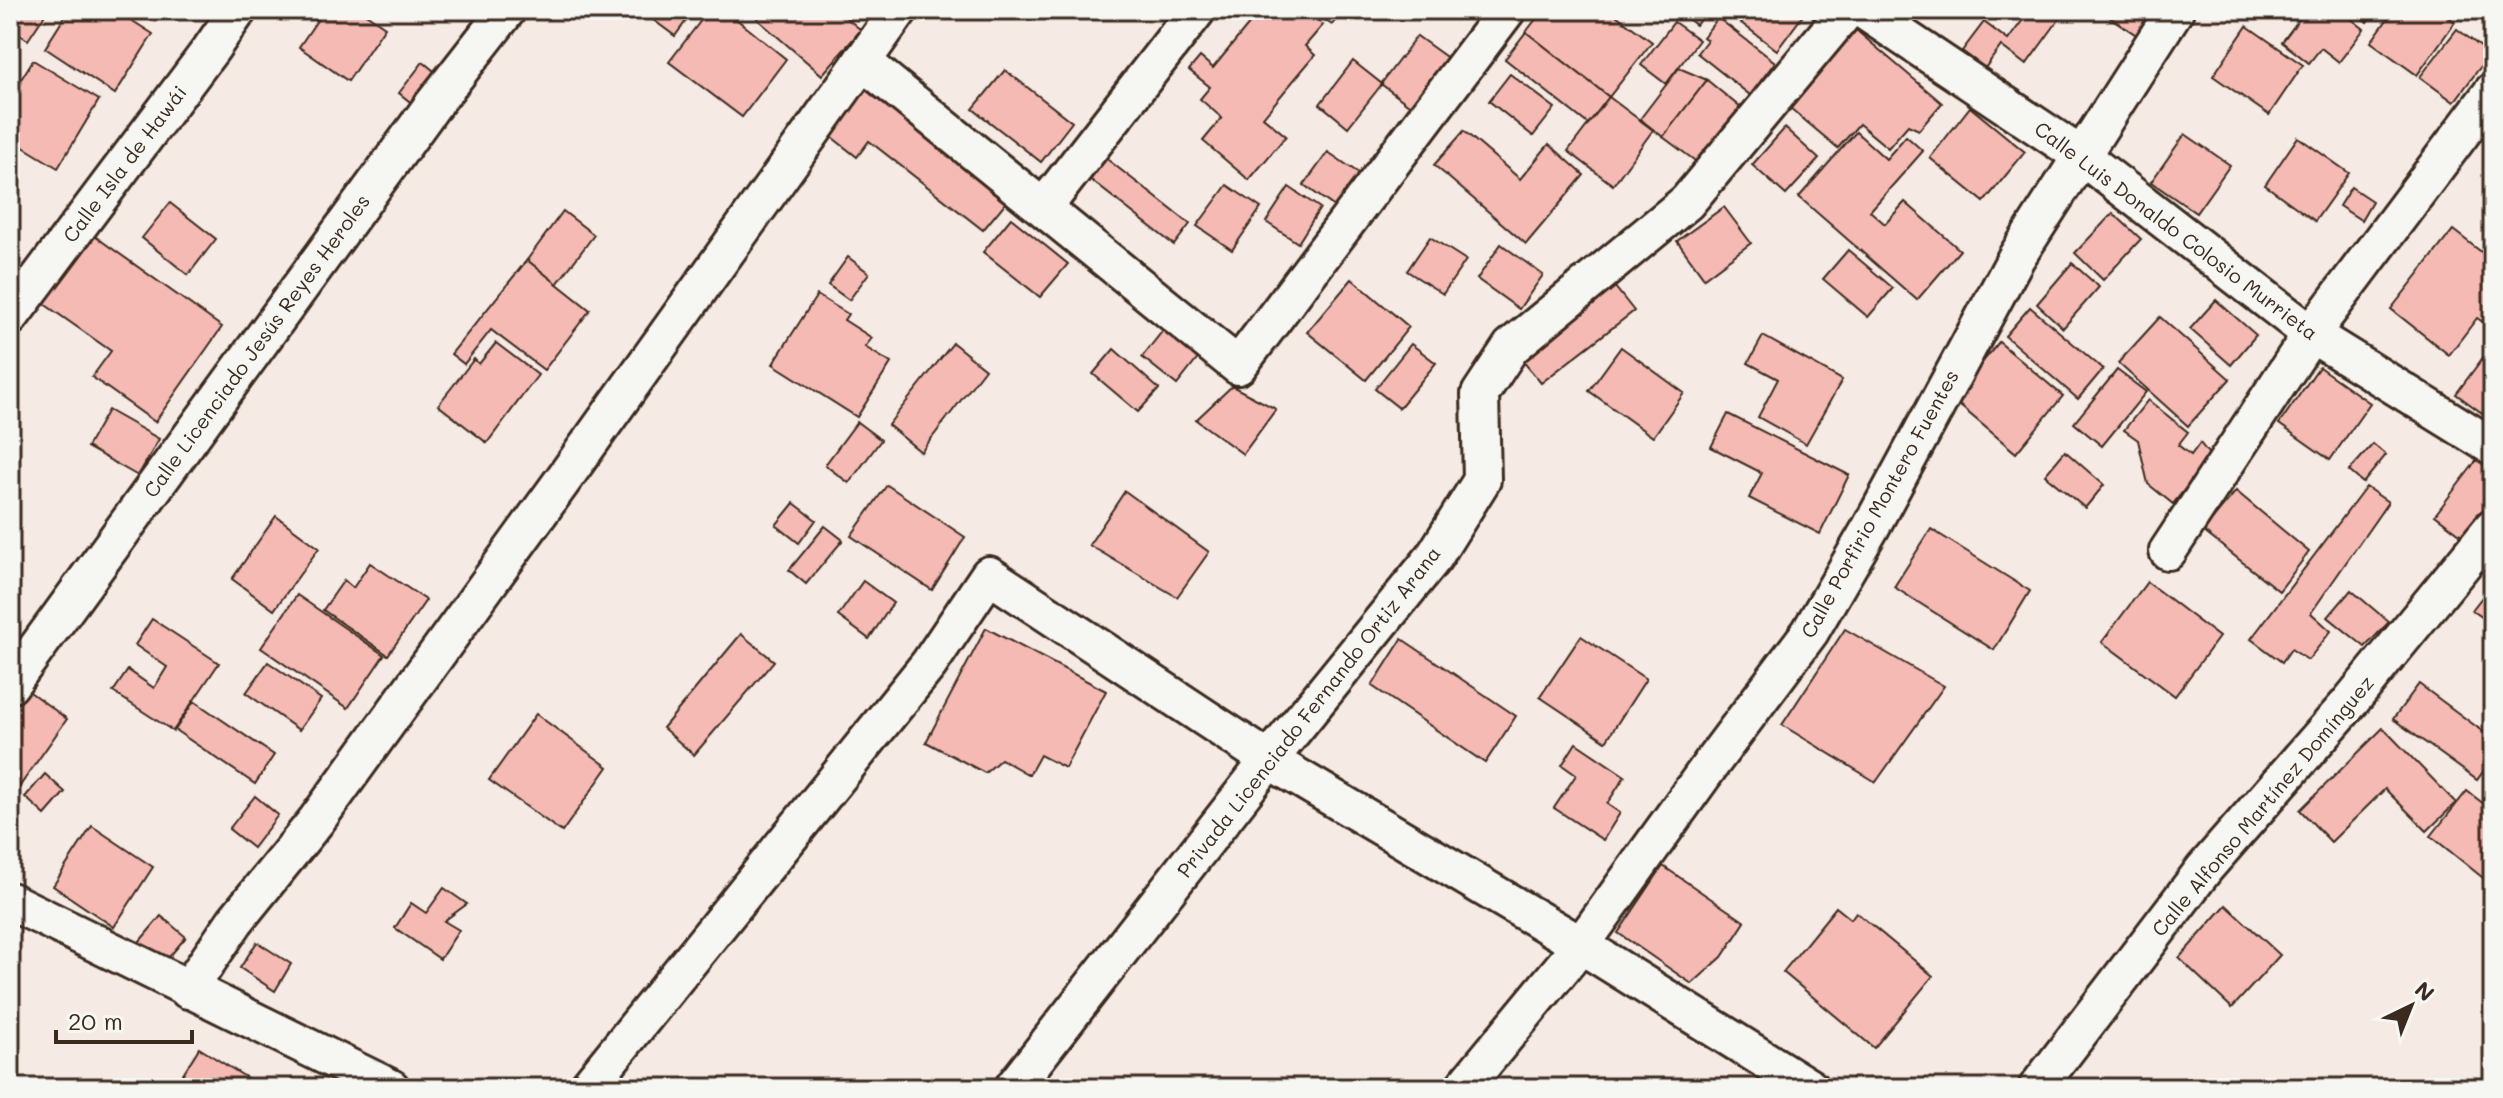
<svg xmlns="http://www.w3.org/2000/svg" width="2503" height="1098" font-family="Mali,sans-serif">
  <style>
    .building { fill: #f5bab3; stroke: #3b2a1e; stroke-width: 2 }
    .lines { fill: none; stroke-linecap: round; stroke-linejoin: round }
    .street-casing { stroke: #3b2a1e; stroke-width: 42 }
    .street { stroke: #f6f6f2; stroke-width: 36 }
    .labels { text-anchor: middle; stroke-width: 8; stroke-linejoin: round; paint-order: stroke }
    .street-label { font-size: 20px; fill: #3b2a1e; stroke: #f6f6f2 }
  </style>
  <rect width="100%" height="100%" fill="#f6eae5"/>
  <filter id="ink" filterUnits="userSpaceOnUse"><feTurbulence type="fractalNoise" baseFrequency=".0125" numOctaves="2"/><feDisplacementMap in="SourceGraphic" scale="16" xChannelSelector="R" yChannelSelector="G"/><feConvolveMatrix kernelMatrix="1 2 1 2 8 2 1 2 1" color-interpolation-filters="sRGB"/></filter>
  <g filter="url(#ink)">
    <g class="building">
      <path d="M 10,10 L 48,10 L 28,40 L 10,29 Z"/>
      <path d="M 69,10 L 134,10 L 128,18 L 153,34 L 115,94 L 45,48 Z"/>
      <path d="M 324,10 L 360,10 L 385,27 L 348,81 L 299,47 Z"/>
      <path d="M 646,10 L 694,10 L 675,36 L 644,13 Z"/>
      <path d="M 709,10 L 725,10 L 786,59 L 742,117 L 669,62 Z"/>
      <path d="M 765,10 L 837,10 L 861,30 L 822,75 L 757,19 Z"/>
      <path d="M 1254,10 L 1294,10 L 1302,17 L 1306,11 L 1323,25 L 1305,46 L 1315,55 L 1263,117 L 1286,136 L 1249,180 L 1203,141 L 1222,118 L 1200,99 L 1210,87 L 1189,70 L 1200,57 L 1213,68 L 1255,17 L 1251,13 Z"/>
      <path d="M 1310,10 L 1343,10 L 1332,25 Z"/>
      <path d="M 1543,10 L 1609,10 L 1652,42 L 1609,97 L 1526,32 Z"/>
      <path d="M 1680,10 L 1707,10 L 1696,25 L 1679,12 Z"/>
      <path d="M 1724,10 L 1807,10 L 1777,50 Z"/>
      <path d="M 2030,10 L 2058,10 L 2063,14 L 2026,65 L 2001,46 L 1985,68 L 1962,51 L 1984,22 L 2008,40 Z"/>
      <path d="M 2099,10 L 2160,10 L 2141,38 Z"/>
      <path d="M 2289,10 L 2340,10 L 2364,29 L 2339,62 L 2321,48 L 2309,63 L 2282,42 L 2300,18 Z"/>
      <path d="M 2352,10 L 2376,10 L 2367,22 Z"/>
      <path d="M 2394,10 L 2438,10 L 2455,22 L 2417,75 L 2371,42 Z"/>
      <path d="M 1718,18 L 1775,62 L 1750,95 L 1697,53 L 1707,40 L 1703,37 Z"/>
      <path d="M 1674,22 L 1699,40 L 1666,84 L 1641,65 Z"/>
      <path d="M 2247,26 L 2303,65 L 2269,115 L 2213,76 Z"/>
      <path d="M 2457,29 L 2490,54 L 2454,102 L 2420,77 Z"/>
      <path d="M 1856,30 L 1942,103 L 1919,130 L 1908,125 L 1888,148 L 1859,124 L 1838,148 L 1790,108 Z"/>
      <path d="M 1526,32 L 1609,97 L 1588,124 L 1505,59 Z"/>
      <path d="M 1417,36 L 1449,59 L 1413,108 L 1381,84 Z"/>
      <path d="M 33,60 L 99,100 L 58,168 L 10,139 L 10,97 Z"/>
      <path d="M 1353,61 L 1382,84 L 1348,127 L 1320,104 Z"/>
      <path d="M 423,62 L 439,75 L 414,105 L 399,93 Z"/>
      <path d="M 1679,68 L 1707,80 L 1663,137 L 1640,119 Z"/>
      <path d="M 1005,70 L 1072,122 L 1041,162 L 973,109 Z"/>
      <path d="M 1510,74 L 1555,108 L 1533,136 L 1489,101 Z"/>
      <path d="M 1707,80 L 1742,109 L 1698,163 L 1663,137 Z"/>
      <path d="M 863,88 L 1007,201 L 983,230 L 869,141 L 857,157 L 824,131 Z"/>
      <path d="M 1609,97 L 1653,130 L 1613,185 L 1568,151 Z"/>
      <path d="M 1970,107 L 2025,152 L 1984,202 L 1930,158 Z"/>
      <path d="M 1785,128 L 1819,159 L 1786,195 L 1752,165 Z"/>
      <path d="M 1464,131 L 1520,179 L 1549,144 L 1584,175 L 1526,244 L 1434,165 Z"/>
      <path d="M 1856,132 L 1886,159 L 1906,136 L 1923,151 L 1870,211 L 1885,224 L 1905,202 L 1960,250 L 1917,300 L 1799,197 Z"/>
      <path d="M 2185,134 L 2230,165 L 2196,213 L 2151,182 Z"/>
      <path d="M 2298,137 L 2349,173 L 2315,221 L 2265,185 Z"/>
      <path d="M 1328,152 L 1360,174 L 1336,208 L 1304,185 Z"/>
      <path d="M 1103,156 L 1190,224 L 1174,245 L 1087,177 Z"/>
      <path d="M 1227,185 L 1261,208 L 1232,250 L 1197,226 Z"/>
      <path d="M 1289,187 L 1320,208 L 1298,243 L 1266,222 Z"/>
      <path d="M 2351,187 L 2372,201 L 2361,220 L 2339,206 Z"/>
      <path d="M 170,203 L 216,239 L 188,275 L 142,238 Z"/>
      <path d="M 1724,207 L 1751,243 L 1704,278 L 1677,241 Z"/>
      <path d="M 563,211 L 594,235 L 557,284 L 527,260 Z"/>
      <path d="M 2113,213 L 2141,239 L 2103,280 L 2075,253 Z"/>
      <path d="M 1011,218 L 1068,264 L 1040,297 L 983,252 Z"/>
      <path d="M 2453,230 L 2493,261 L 2493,329 L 2477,318 L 2449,355 L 2391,309 Z"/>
      <path d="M 89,232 L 222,327 L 155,422 L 92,377 L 111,351 L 40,301 Z"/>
      <path d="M 1430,237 L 1466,260 L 1443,294 L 1407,271 Z"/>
      <path d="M 1501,244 L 1543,275 L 1519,309 L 1477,279 Z"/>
      <path d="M 1848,250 L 1893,288 L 1868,317 L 1823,279 Z"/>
      <path d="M 848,257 L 869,273 L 849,300 L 828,285 Z"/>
      <path d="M 527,260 L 590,310 L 544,370 L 491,330 L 464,364 L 451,354 Z"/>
      <path d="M 2072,263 L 2099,287 L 2063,328 L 2037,304 Z"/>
      <path d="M 1352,279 L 1409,327 L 1366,380 L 1307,332 Z"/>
      <path d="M 1615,287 L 1634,311 L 1541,383 L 1522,360 Z"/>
      <path d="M 817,295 L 848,314 L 844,320 L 872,338 L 865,347 L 891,363 L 857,417 L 773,364 Z"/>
      <path d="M 2216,300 L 2256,335 L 2231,365 L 2190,329 Z"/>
      <path d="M 2030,307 L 2103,369 L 2078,399 L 2005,336 Z"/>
      <path d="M 2160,317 L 2230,379 L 2188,426 L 2118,363 Z"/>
      <path d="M 1168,324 L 1203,352 L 1177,385 L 1142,357 Z"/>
      <path d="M 1763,336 L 1842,380 L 1806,444 L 1758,417 L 1778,379 L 1748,363 Z"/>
      <path d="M 1999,342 L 2063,396 L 2016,453 L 1952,399 Z"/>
      <path d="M 496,343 L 538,375 L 487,443 L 438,405 L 474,359 L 479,364 Z"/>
      <path d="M 953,343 L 985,369 L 921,452 L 888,425 Z"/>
      <path d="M 1411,344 L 1436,363 L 1399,408 L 1375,389 Z"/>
      <path d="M 2493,344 L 2493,421 L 2456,394 Z"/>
      <path d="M 1621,347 L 1684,393 L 1653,437 L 1589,391 Z"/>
      <path d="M 1114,349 L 1159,389 L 1138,412 L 1093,374 Z"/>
      <path d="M 2319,367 L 2370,403 L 2330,460 L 2279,424 Z"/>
      <path d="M 2117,370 L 2146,392 L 2102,446 L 2074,423 Z"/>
      <path d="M 1232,386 L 1276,409 L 1243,454 L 1196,420 Z"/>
      <path d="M 2148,400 L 2188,432 L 2178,445 L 2191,455 L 2200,443 L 2211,457 L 2173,504 L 2148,484 L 2138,440 L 2124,430 Z"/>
      <path d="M 108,410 L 159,439 L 138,476 L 87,447 Z"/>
      <path d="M 1728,414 L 1849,475 L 1820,534 L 1749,498 L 1762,473 L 1711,447 Z"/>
      <path d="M 857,422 L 881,440 L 849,483 L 825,465 Z"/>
      <path d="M 2373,444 L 2386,455 L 2363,483 L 2349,471 Z"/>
      <path d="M 2065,451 L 2104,485 L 2085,508 L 2045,475 Z"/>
      <path d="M 2480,456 L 2493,465 L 2493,507 L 2468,540 L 2435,515 Z"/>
      <path d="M 887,485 L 965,537 L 932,590 L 851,536 Z"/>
      <path d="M 2366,487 L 2388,502 L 2311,613 L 2331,631 L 2308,660 L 2291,649 L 2282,662 L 2251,639 Z"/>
      <path d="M 1125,491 L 1209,552 L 1177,597 L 1089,545 Z"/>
      <path d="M 2236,491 L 2309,552 L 2279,591 L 2203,531 Z"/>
      <path d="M 794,503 L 816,520 L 799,543 L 776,525 Z"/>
      <path d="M 276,516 L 319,548 L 274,610 L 232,579 Z"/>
      <path d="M 825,526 L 843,540 L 806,584 L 789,570 Z"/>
      <path d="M 1931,529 L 2030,591 L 1994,650 L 1894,587 Z"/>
      <path d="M 370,563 L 426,600 L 388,655 L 323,610 L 344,580 L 353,588 Z"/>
      <path d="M 863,581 L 893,603 L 869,639 L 838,616 Z"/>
      <path d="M 2147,582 L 2219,637 L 2175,696 L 2102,642 Z"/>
      <path d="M 2493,583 L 2493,625 L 2472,610 Z"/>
      <path d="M 2351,590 L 2389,622 L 2365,647 L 2328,617 Z"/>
      <path d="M 297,595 L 384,655 L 348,708 L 261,648 Z"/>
      <path d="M 152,619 L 219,663 L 173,731 L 113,692 L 128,670 L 154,688 L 167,667 L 135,645 Z"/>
      <path d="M 986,628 L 1106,691 L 1065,768 L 1040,755 L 1029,775 L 1001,759 L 985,773 L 926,742 Z"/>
      <path d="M 1845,629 L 1944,686 L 1876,782 L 1782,725 Z"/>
      <path d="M 741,634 L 774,661 L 694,755 L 663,728 Z"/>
      <path d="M 1581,636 L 1646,679 L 1606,741 L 1540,697 Z"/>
      <path d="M 1402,639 L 1516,716 L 1485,763 L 1372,686 Z"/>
      <path d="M 268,662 L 321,699 L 299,730 L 246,693 Z"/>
      <path d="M 2419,684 L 2493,739 L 2493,758 L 2477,780 L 2393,719 Z"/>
      <path d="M 23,687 L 67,719 L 10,800 L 10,705 Z"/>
      <path d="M 194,701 L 274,755 L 255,784 L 175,730 Z"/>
      <path d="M 536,714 L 608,767 L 562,832 L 489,780 Z"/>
      <path d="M 2383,728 L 2456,803 L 2427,831 L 2385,789 L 2331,842 L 2300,810 Z"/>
      <path d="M 1576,743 L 1625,776 L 1607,804 L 1620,813 L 1603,840 L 1554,808 L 1576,775 L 1562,765 Z"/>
      <path d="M 45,774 L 65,792 L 45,815 L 25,797 Z"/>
      <path d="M 2467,791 L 2493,811 L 2493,886 L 2431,836 Z"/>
      <path d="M 255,796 L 278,815 L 253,848 L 229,829 Z"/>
      <path d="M 92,826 L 153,867 L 114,927 L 53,886 Z"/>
      <path d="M 1663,866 L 1745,922 L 1722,957 L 1692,984 L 1618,933 Z"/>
      <path d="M 444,888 L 467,904 L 444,921 L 459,930 L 440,959 L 395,928 L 411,903 L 426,913 Z"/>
      <path d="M 2226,905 L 2280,955 L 2232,1008 L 2179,958 Z"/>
      <path d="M 1836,907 L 1851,919 L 1856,912 L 1933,976 L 1874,1048 L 1783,972 Z"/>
      <path d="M 161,916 L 186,937 L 159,969 L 134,948 Z"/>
      <path d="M 257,942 L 291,964 L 275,991 L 240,968 Z"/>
      <path d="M 199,1048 L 247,1078 L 241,1088 L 174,1088 Z"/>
    </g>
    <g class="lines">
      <defs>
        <g id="street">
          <path d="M 1863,10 L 2080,155 L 2311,334 L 2493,447"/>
          <path d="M 862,61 L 1238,366 L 1507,10"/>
          <path d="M 1044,207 L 1197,10"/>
          <path d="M 10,317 L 211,49 L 238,10"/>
          <path d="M 2168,551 L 2311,334 L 2493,91"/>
          <path d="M 10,685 L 432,106 L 507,10"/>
          <path d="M 10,901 L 391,1088"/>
          <path d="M 188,990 L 235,921 L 316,821 L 563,480 L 899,10"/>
          <path d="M 587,1088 L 929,664 L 989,575 L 1269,760 L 1581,945 L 1810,1088"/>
          <path d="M 1013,1088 L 1269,760 L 1434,557 L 1482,480 L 1480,394 L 1511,347 L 1687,202 L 1847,10"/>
          <path d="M 1463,1088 L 1581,945 L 1711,764 L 1810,632 L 1871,527 L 2016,258 L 2175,10"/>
          <path d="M 2037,1088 L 2205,868 L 2351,701 L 2493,527"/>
        </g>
      </defs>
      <use href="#street" class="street-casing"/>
      <use href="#street" class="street"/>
    </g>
  </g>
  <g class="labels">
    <g class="street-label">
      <text transform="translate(125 164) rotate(-53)" y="7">Calle Isla de Hawái</text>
      <text transform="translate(2176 231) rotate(37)" y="7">Calle Luis Donaldo Colosio Murrieta</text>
      <text transform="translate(257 346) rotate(-54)" y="7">Calle Licenciado Jesús Reyes Heroles</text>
      <text transform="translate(1880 504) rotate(-61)" y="7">Calle Porfirio Montero Fuentes</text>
      <text transform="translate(1309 712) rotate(-52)" y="7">Privada Licenciado Fernando Ortiz Arana</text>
      <text transform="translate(2263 806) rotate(-50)" y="7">Calle Alfonso Martínez Domínguez</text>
    </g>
  </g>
  <rect width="2503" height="1098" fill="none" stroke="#f6f6f2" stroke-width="40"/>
  <rect x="20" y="20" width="2463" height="1058" fill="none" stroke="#3b2a1e" stroke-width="3" filter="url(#ink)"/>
  <g transform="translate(2411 1006) rotate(43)" stroke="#f6f6f2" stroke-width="6" paint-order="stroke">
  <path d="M0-6L14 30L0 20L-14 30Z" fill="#3b2a1e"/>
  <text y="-12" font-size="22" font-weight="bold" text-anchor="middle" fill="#3b2a1e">N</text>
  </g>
  <path d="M56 1030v12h136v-12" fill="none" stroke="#3b2a1e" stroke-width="4"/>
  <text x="68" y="1030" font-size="24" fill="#3b2a1e" stroke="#f6f6f2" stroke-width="6" paint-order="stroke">20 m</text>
</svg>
